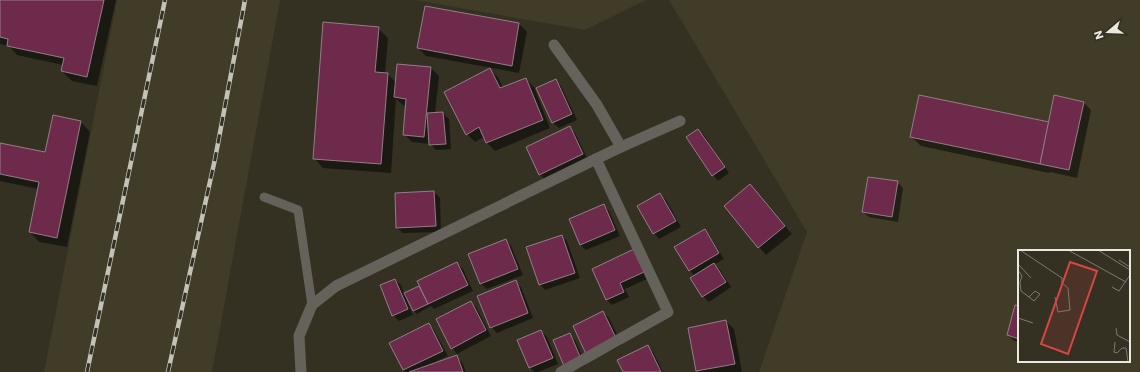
<svg xmlns="http://www.w3.org/2000/svg" width="1140" height="372" font-family="Poppins,sans-serif">
  <style>
    .built { fill: #403c27; fill-rule: evenodd }
    .shadow { fill: #0007 }
    .building { fill: #6e2a4b; stroke: #917f86 }
    .lines { fill: none; stroke-linecap: round; stroke-linejoin: round }
    .service { stroke: #64625b; stroke-width: 9 }
    .minor { stroke: #64625b; stroke-width: 11 }
    .rail-casing { stroke: #c3c2b8; stroke-width: 4.5 }
    .rail { stroke: #343123; stroke-width: 3; stroke-dasharray: 9; stroke-linecap: butt }
    .inset-road { fill: none; stroke: #7d7b6f; stroke-width: 1 }
    .view { fill: #d94544; fill-opacity: 0.15; stroke: #d94544; stroke-width: 2 }
    .inset-edge { fill: none; stroke: #eae9e0; stroke-width: 2 }
  </style>
  <rect width="100%" height="100%" fill="#343123"/>
  <g class="built">
    <path d="M 117,0 L 280,0 L 212,372 L 44,372 Z"/>
    <path d="M 415,0 L 646,0 L 585,30 Z"/>
    <path d="M 669,0 L 1140,0 L 1140,372 L 759,372 L 807,232 ZM 1019,251 L 1129,251 L 1129,361 L 1019,361 Z"/>
  </g>
  <g class="shadow">
    <path d="M 0,0 L 116,0 L 97,86 L 72,81 L 62,71 L 63,65 L 17,55 L 9,46 L 0,44 Z"/>
    <path d="M 426,7 L 519,24 L 527,32 L 519,73 L 426,56 L 418,48 Z"/>
    <path d="M 378,28 L 388,38 L 385,74 L 388,74 L 396,83 L 431,68 L 439,76 L 435,113 L 443,113 L 449,119 L 451,149 L 436,150 L 430,144 L 412,142 L 404,134 L 407,106 L 403,105 L 396,99 L 391,173 L 323,168 L 314,158 Z"/>
    <path d="M 490,70 L 498,77 L 503,88 L 526,79 L 534,87 L 550,128 L 495,151 L 487,143 L 484,137 L 475,142 L 467,134 Z"/>
    <path d="M 555,80 L 561,86 L 577,120 L 559,128 L 553,123 L 537,89 Z"/>
    <path d="M 1083,102 L 1091,110 L 1077,178 L 1050,172 L 1049,173 L 921,146 L 911,136 L 1049,123 Z"/>
    <path d="M 81,122 L 90,132 L 67,247 L 39,242 L 30,232 L 38,189 L 0,181 L 0,144 L 46,153 Z"/>
    <path d="M 569,127 L 575,133 L 588,160 L 546,180 L 540,175 L 527,147 Z"/>
    <path d="M 698,130 L 704,135 L 729,173 L 718,181 L 713,175 Z"/>
    <path d="M 897,182 L 903,188 L 898,222 L 869,217 L 863,212 Z"/>
    <path d="M 750,186 L 792,234 L 766,255 L 759,247 Z"/>
    <path d="M 434,192 L 440,198 L 441,232 L 403,233 L 397,228 Z"/>
    <path d="M 660,194 L 666,200 L 681,227 L 659,239 L 654,233 Z"/>
    <path d="M 604,205 L 609,211 L 620,236 L 586,250 L 580,245 Z"/>
    <path d="M 705,230 L 710,236 L 724,259 L 715,264 L 720,270 L 731,287 L 709,302 L 703,296 L 695,276 L 689,270 Z"/>
    <path d="M 562,236 L 567,241 L 580,278 L 545,290 L 540,284 Z"/>
    <path d="M 506,240 L 511,246 L 523,275 L 487,289 L 481,284 L 469,255 Z"/>
    <path d="M 633,251 L 649,278 L 625,289 L 629,297 L 612,305 L 607,300 Z"/>
    <path d="M 457,263 L 463,269 L 473,291 L 434,309 L 431,306 L 417,314 L 414,311 L 407,297 L 406,298 L 413,315 L 399,321 L 393,315 L 395,280 L 401,285 L 404,294 L 419,288 L 422,291 Z"/>
    <path d="M 515,282 L 521,287 L 533,318 L 497,333 L 491,327 Z"/>
    <path d="M 471,302 L 476,307 L 491,336 L 457,354 L 452,348 Z"/>
    <path d="M 1019,307 L 1019,342 L 1014,341 L 1008,335 Z"/>
    <path d="M 603,312 L 609,318 L 622,345 L 593,359 Z"/>
    <path d="M 726,321 L 734,329 L 742,372 L 699,372 L 689,329 Z"/>
    <path d="M 429,324 L 434,330 L 448,356 L 437,361 L 438,363 L 456,356 L 462,362 L 466,372 L 406,372 L 404,370 Z"/>
    <path d="M 541,331 L 547,337 L 558,364 L 538,372 L 534,372 L 530,367 Z"/>
    <path d="M 569,334 L 575,340 L 586,365 L 571,372 Z"/>
    <path d="M 648,346 L 653,352 L 663,372 L 624,372 Z"/>
  </g>
  <g class="building">
    <path d="M 0,0 L 104,0 L 87,77 L 61,71 L 64,58 L 7,46 L 8,39 L 0,37 Z"/>
    <path d="M 425,6 L 519,23 L 512,66 L 417,48 Z"/>
    <path d="M 323,22 L 379,27 L 375,72 L 388,73 L 381,164 L 313,159 Z"/>
    <path d="M 397,64 L 431,67 L 424,137 L 403,135 L 406,99 L 394,97 Z"/>
    <path d="M 490,68 L 500,88 L 526,78 L 543,120 L 486,143 L 479,127 L 466,135 L 444,92 Z"/>
    <path d="M 556,79 L 572,114 L 552,123 L 536,88 Z"/>
    <path d="M 919,95 L 1049,122 L 1040,164 L 910,137 Z"/>
    <path d="M 1054,95 L 1084,102 L 1069,170 L 1040,164 Z"/>
    <path d="M 443,112 L 446,144 L 429,145 L 427,113 Z"/>
    <path d="M 53,115 L 81,121 L 57,238 L 29,232 L 39,182 L 0,174 L 0,143 L 45,152 Z"/>
    <path d="M 570,126 L 583,154 L 539,175 L 526,147 Z"/>
    <path d="M 698,129 L 725,167 L 712,176 L 686,137 Z"/>
    <path d="M 868,177 L 898,181 L 892,217 L 862,212 Z"/>
    <path d="M 750,184 L 785,226 L 758,248 L 724,206 Z"/>
    <path d="M 434,191 L 436,226 L 396,228 L 395,193 Z"/>
    <path d="M 660,193 L 676,221 L 653,234 L 637,206 Z"/>
    <path d="M 604,204 L 615,230 L 580,245 L 569,219 Z"/>
    <path d="M 705,229 L 719,253 L 689,271 L 674,247 Z"/>
    <path d="M 562,235 L 575,273 L 539,285 L 526,247 Z"/>
    <path d="M 506,239 L 518,269 L 480,284 L 468,254 Z"/>
    <path d="M 634,249 L 644,272 L 620,283 L 624,292 L 606,300 L 592,269 Z"/>
    <path d="M 457,262 L 468,285 L 428,304 L 417,281 Z"/>
    <path d="M 714,263 L 726,282 L 702,297 L 690,278 Z"/>
    <path d="M 395,279 L 408,309 L 392,316 L 380,285 Z"/>
    <path d="M 516,280 L 528,313 L 490,328 L 477,296 Z"/>
    <path d="M 419,286 L 428,304 L 413,311 L 404,293 Z"/>
    <path d="M 471,301 L 486,330 L 451,349 L 436,319 Z"/>
    <path d="M 1015,305 L 1019,306 L 1019,339 L 1007,335 Z"/>
    <path d="M 603,311 L 617,340 L 586,354 L 573,326 Z"/>
    <path d="M 726,320 L 735,364 L 696,371 L 688,328 Z"/>
    <path d="M 429,323 L 443,351 L 403,370 L 389,343 Z"/>
    <path d="M 541,330 L 553,358 L 529,368 L 517,340 Z"/>
    <path d="M 570,333 L 581,359 L 564,366 L 553,340 Z"/>
    <path d="M 648,345 L 661,372 L 623,372 L 617,360 Z"/>
    <path d="M 457,355 L 463,372 L 409,372 Z"/>
  </g>
  <g class="lines">
    <path class="service" d="M 264,197 L 298,210 L 312,305"/>
    <g class="minor">
      <path d="M 554,45 L 597,105 L 621,147 L 596,159"/>
      <path d="M 621,147 L 680,121"/>
      <path d="M 301,372 L 299,336 L 312,305 L 336,286 L 596,159 L 668,312 L 561,372"/>
    </g>
    <defs>
      <g id="rail">
        <path d="M 87,372 L 165,0"/>
        <path d="M 168,372 L 215,159 L 245,0"/>
      </g>
    </defs>
    <use href="#rail" class="rail-casing"/>
    <use href="#rail" class="rail"/>
  </g>
  <g transform="translate(1018 250)">
    <rect width="112" height="112" fill="#343123"/>
    <path class="inset-road" d="M 2,0 L 44,28 L 44,33 L 50,38 L 52,60 L 40,62 L 37,47M 50,0 L 108,32M 80,0 L 112,20M 101,10 L 112,17M 0,14 L 13,28M 0,20 L 4,26 L 2,32 L 3,41 L 11,47 L 16,51 L 22,44 L 17,41 L 11,47M 94,37 L 101,41 L 112,25M 0,68 L 15,73M 98,78 L 99,85 L 112,92M 97,92 L 96,102 L 99,103 L 104,98 L 108,98 L 110,112"/>
    <path class="view" d="M 52,12 L 79,21 L 50,104 L 23,94 Z"/>
    <rect width="112" height="112" class="inset-edge"/>
  </g>
  <g transform="translate(1108 32) rotate(251)" stroke="#343123" stroke-width="3" paint-order="stroke">
  <path d="M0-3L7 15L0 10L-7 15Z" fill="#eae9e0"/>
  <text y="-6" font-size="11" font-weight="bold" text-anchor="middle" fill="#eae9e0">N</text>
  </g>
</svg>
